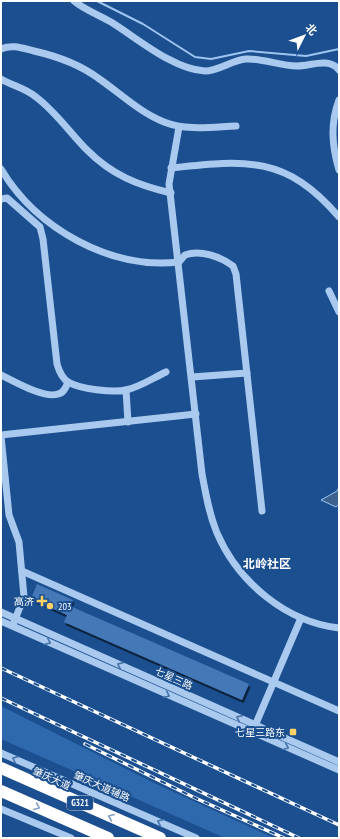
<svg xmlns="http://www.w3.org/2000/svg" width="340" height="839" font-family="'PT Sans Narrow','Noto Sans SC',sans-serif">
  <style>
    .green { fill: #2e69ad }
    .water { fill: #3c6290; stroke: #9cc4f0 }
    .lines { fill: none; stroke-linecap: round; stroke-linejoin: round }
    .stream { stroke: #9cc4f0; stroke-width: 2 }
    .building { fill: #4478b7; filter: url(#shadow) }
    .minor { stroke: #a9c9ee; stroke-width: 7 }
    .highway { stroke: #fff; stroke-width: 12 }
    .rail-casing { stroke: #fff; stroke-width: 3.5 }
    .rail { stroke: #1b4f8f; stroke-width: 2; stroke-dasharray: 6; stroke-linecap: butt }
    .oneway { stroke: #4674ac }
    .oneway2 { stroke: #829ec1 }
    .poi-dot { fill: #ffd166; stroke: #1b4f8f; stroke-width: 1.5 }
    .labels { text-anchor: middle; stroke-width: 4; stroke-linejoin: round; paint-order: stroke }
    .shield { fill: #1b4f8f; stroke: #bbcadd; stroke-width: 1 }
    .shield-label { font-size: 9px; font-weight: bold; fill: #fff }
    .poi-label { font-size: 10px; fill: #fff; stroke: #1b4f8f; text-anchor: end }
    .street-label { font-size: 10px; fill: #fff; stroke: #1b4f8f }
    .quarter-label { font-size: 12px; font-weight: bold; fill: #fff; stroke: #1b4f8f }
  </style>
  <defs>
    <filter id="shadow"><feDropShadow dx="1.5" dy="3" stdDeviation="0" flood-color="#0009"/></filter>
  </defs>
  <rect width="100%" height="100%" fill="#1b4f8f"/>
  <path class="green" d="M 1,706 L 152,782 L 274,838 L 225,838 L 1,739 Z"/>
  <path class="water" d="M 339,487 L 339,504 L 336,507 L 321,500 L 337,491 Z"/>
  <g class="lines">
    <path class="stream" d="M 97,1 L 143,24 L 195,57 L 211,59 L 249,51 L 306,56 L 339,49"/>
  </g>
  <path class="building" d="M 37,584 L 73,600 L 70,606 L 249,684 L 242,700 L 64,622 L 67,615 L 31,599 Z"/>
  <g class="lines">
    <g class="minor">
      <path d="M 74,1 C 85,10 99,15 111,22 C 137,38 174,70 205,71 C 219,71 232,60 246,59 C 262,58 280,66 297,66 C 311,66 329,57 339,70"/>
      <path d="M 1,49 C 12,44 22,48 34,51 C 56,56 79,64 98,78 C 120,93 139,112 164,122 C 187,131 212,127 236,126"/>
      <path d="M 1,79 C 13,86 25,88 36,97 C 56,112 70,133 87,150 C 112,175 137,185 171,193"/>
      <path d="M 339,100 C 330,124 332,146 339,170"/>
      <path d="M 179,127 L 169,184 L 202,474 C 206,495 209,514 217,533 C 238,582 286,622 339,628"/>
      <path d="M 171,168 C 246,160 286,155 339,217"/>
      <path d="M 1,169 C 36,228 110,270 179,262 L 185,255 C 200,249 221,257 233,266 L 236,274 L 262,511"/>
      <path d="M 1,199 L 7,198 L 40,227 L 43,239 L 57,364 C 59,371 62,378 68,382 C 80,389 113,393 126,390 C 140,387 153,378 166,372"/>
      <path d="M 329,291 L 339,312"/>
      <path d="M 1,375 C 14,381 44,399 58,394 C 64,393 66,387 68,382"/>
      <path d="M 192,377 L 247,373"/>
      <path d="M 126,390 L 128,422"/>
      <path d="M 1,435 L 196,414"/>
      <path d="M 1,436 L 9,515 L 19,542 L 24,597 L 14,622"/>
      <path d="M 22,571 L 339,711"/>
      <path d="M 1,612 L 339,762"/>
      <path d="M 1,621 L 339,770"/>
      <path d="M 254,728 L 301,618"/>
      <path d="M 1,753 L 196,838"/>
      <path d="M 1,809 L 71,838"/>
    </g>
    <g class="highway">
      <path d="M 1,768 L 160,838"/>
      <path d="M 1,791 L 108,838"/>
    </g>
    <defs>
      <g id="rail">
        <path d="M 1,668 L 339,825"/>
        <path d="M 1,698 L 299,838"/>
        <path d="M 85,744 L 193,797 L 284,838"/>
      </g>
    </defs>
    <use href="#rail" class="rail-casing"/>
    <use href="#rail" class="rail"/>
  </g>
  <defs><path id="oneway-chevron" d="M-2-3.5L2.5 0L-2 3.5" fill="none" stroke-width="1.6" stroke-linecap="round" stroke-linejoin="round"/></defs>
  <g class="oneway">
    <use href="#oneway-chevron" transform="translate(48 642) rotate(24)"/>
    <use href="#oneway-chevron" transform="translate(120 665) rotate(-156)"/>
    <use href="#oneway-chevron" transform="translate(167 695) rotate(24)"/>
    <use href="#oneway-chevron" transform="translate(239 718) rotate(-156)"/>
    <use href="#oneway-chevron" transform="translate(286 747) rotate(23)"/>
    <use href="#oneway-chevron" transform="translate(15 759) rotate(-156)"/>
    <use href="#oneway-chevron" transform="translate(160 822) rotate(-156)"/>
  </g>
  <g class="oneway2">
    <use href="#oneway-chevron" transform="translate(37 807) rotate(23)"/>
    <use href="#oneway-chevron" transform="translate(111 817) rotate(-157)"/>
  </g>
  <g class="poi-dot">
    <path d="M40 595h4v4h4v4h-4v4h-4v-4h-4v-4h4z"/>
    <circle cx="50" cy="606" r="4"/>
    <rect x="289" y="728" width="8" height="8" rx="2"/>
  </g>
  <g class="labels">
    <rect class="shield" x="67" y="796" width="26" height="14" rx="3"/>
    <g class="shield-label">
      <text x="80" y="806">G321</text>
    </g>
    <g class="poi-label">
      <text x="34" y="605">高济</text>
      <text x="58" y="610" text-anchor="start">203</text>
      <text x="285" y="736">七星三路东</text>
    </g>
    <g class="street-label">
      <text transform="translate(174 678) rotate(24)" y="4">七星三路</text>
      <text transform="translate(52 778) rotate(24)" y="4">肇庆大道</text>
      <text transform="translate(102 786) rotate(24)" y="4">肇庆大道辅路</text>
    </g>
    <g class="quarter-label">
      <text x="267" y="568">北岭社区</text>
    </g>
  </g>
  <rect width="340" height="839" fill="none" stroke="#ffffff" stroke-width="4"/>
  <g transform="translate(304 36) rotate(48)" stroke="#1b4f8f" stroke-width="3" paint-order="stroke">
  <path d="M0-3L7 15L0 10L-7 15Z" fill="#ffffff"/>
  <text y="-6" font-size="11" font-weight="bold" text-anchor="middle" fill="#ffffff">北</text>
  </g>
</svg>
